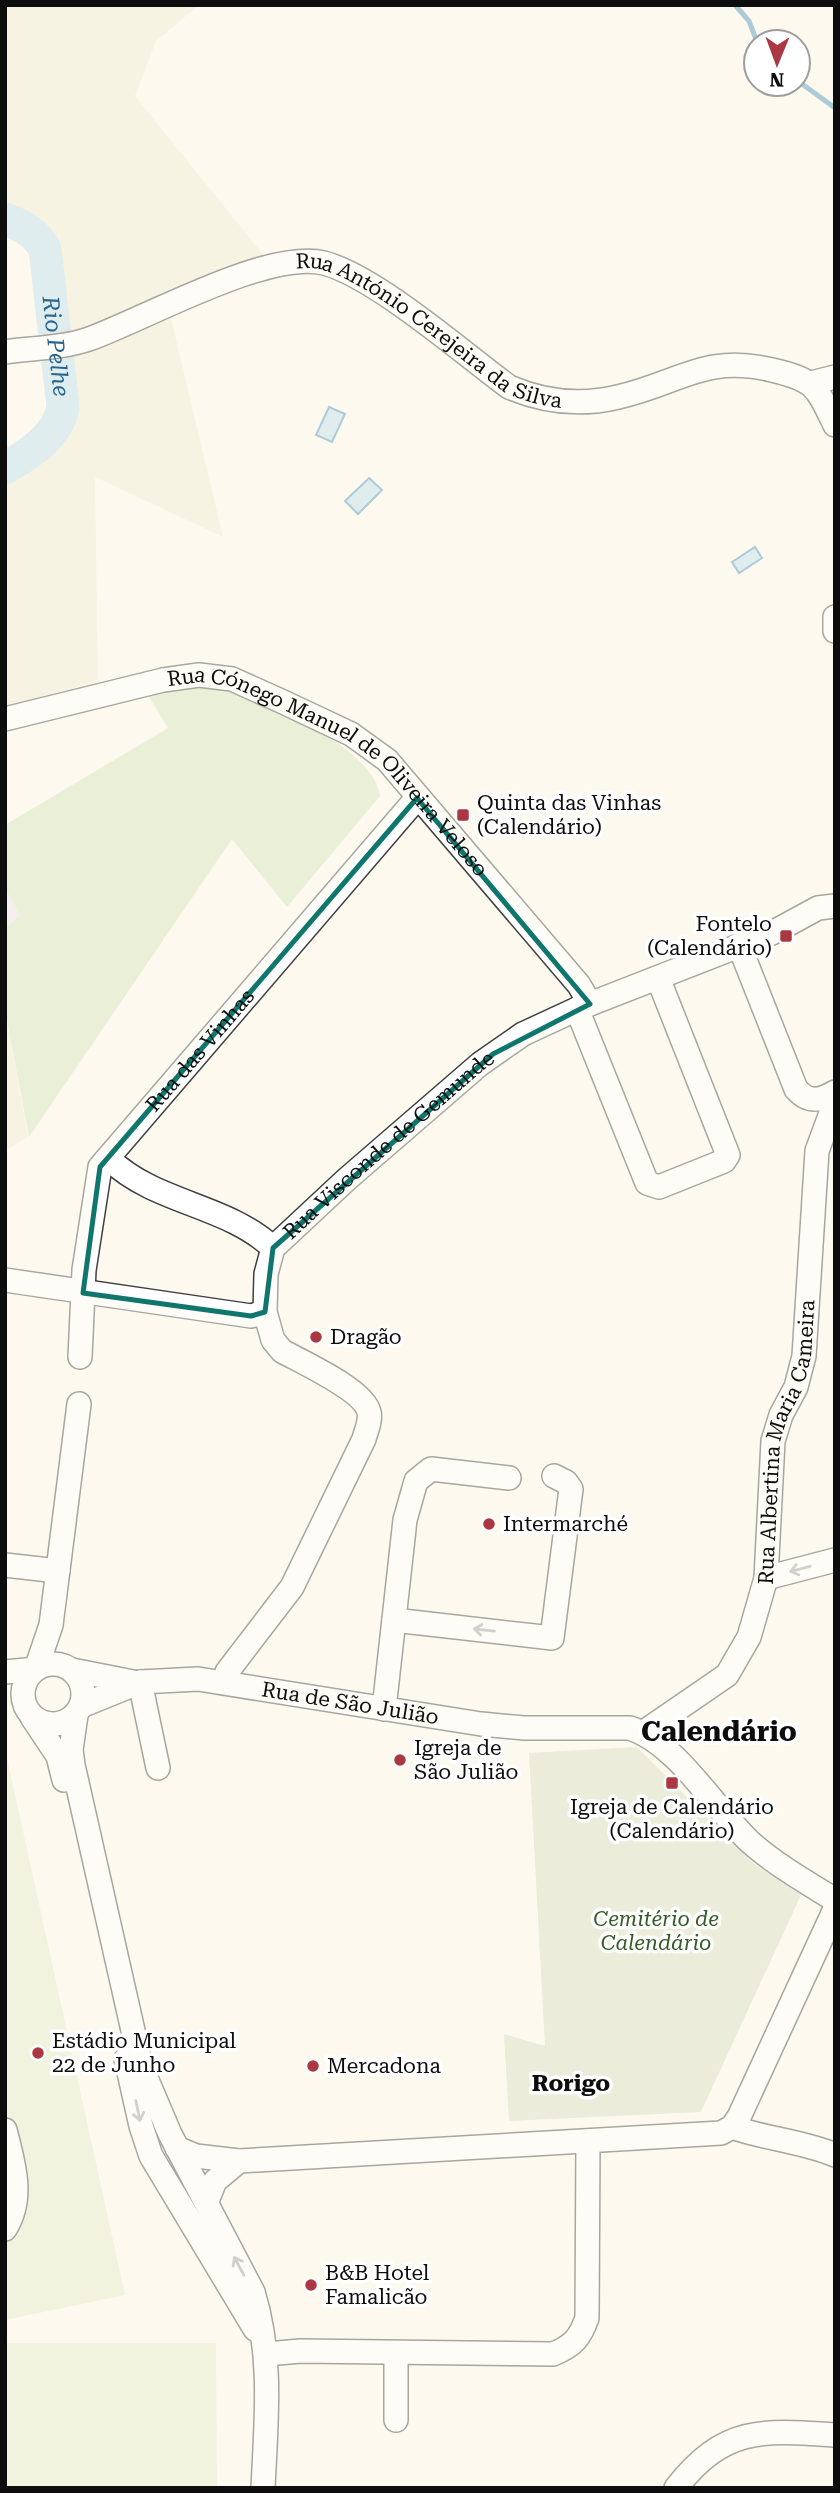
<svg xmlns="http://www.w3.org/2000/svg" width="840" height="2493" font-family="'Roboto Serif',serif">
  <style>
    .industrial { fill: #e9e2ea }
    .farmland { fill: #f0ecd2 }
    .green { fill: #d2e3bd }
    .cemetery { fill: #d5dcc2 }
    .pitch { fill: #e2ebcd }
    .water { fill: #baddee; stroke: #4b93bb; stroke-width: 2 }
    .lines { fill: none; stroke-linecap: round; stroke-linejoin: round }
    .stream { stroke: #4b93bb; stroke-width: 5 }
    .river { stroke: #baddee; stroke-width: 33 }
    .minor-casing { stroke: #404040; stroke-width: 26 }
    .minor { stroke: #fff; stroke-width: 23 }
    .oneway { stroke: #9e9e9e }
    .marked { fill: none; stroke: #0f766e; stroke-width: 5; stroke-linejoin: round }
    .poi-dot { fill: #aa3742; stroke: #fff; stroke-width: 2.5 }
    .labels { text-anchor: middle; stroke-width: 7; stroke-linejoin: round; paint-order: stroke }
    .street-label { font-size: 21px; fill: #0d0d0d; stroke: #fff }
    .poi-label { font-size: 21px; fill: #0d0d0d; stroke: #fff; text-anchor: start }
    .park-label { font-size: 21px; font-style: italic; fill: #345b26; stroke: #fff }
    .water-label { font-size: 23px; font-style: italic; fill: #27658e; stroke: #fff }
    .neighbourhood-label { font-size: 23px; font-weight: bold; fill: #0d0d0d; stroke: #fff }
    .district-label { font-size: 28px; font-weight: bold; fill: #0d0d0d; stroke: #fff }
  </style>
  <rect width="100%" height="100%" fill="#fdf9ef"/>
  <path class="industrial" d="M 5,889 L 22,915 L 5,928 Z"/>
  <g class="farmland">
    <path d="M 5,5 L 199,5 L 156,41 L 135,96 L 266,258 L 63,337 L 56,258 L 36,220 L 5,209 Z"/>
    <path d="M 170,314 L 223,537 L 95,477 L 98,681 L 5,707 L 5,477 L 45,448 L 68,420 L 59,350 Z"/>
    <path d="M 5,1010 L 28,1137 L 5,1151 Z"/>
  </g>
  <path class="green" d="M 196,682 C 243,689 374,744 380,796 L 287,907 L 232,839 L 29,1137 L 5,1010 L 5,928 L 21,915 L 5,889 L 5,825 L 168,728 L 146,692 Z"/>
  <path class="cemetery" d="M 637,1747 L 753,1863 L 801,1895 L 701,2112 L 509,2121 L 504,2034 L 545,2046 L 529,1753 Z"/>
  <g class="pitch">
    <path d="M 5,1749 L 125,2295 L 5,2320 Z"/>
    <path d="M 5,2343 L 216,2343 L 217,2488 L 5,2488 Z"/>
  </g>
  <g class="water">
    <path d="M 329,407 L 345,414 L 332,442 L 316,435 Z"/>
    <path d="M 369,478 L 382,490 L 358,514 L 345,501 Z"/>
    <path d="M 755,547 L 762,558 L 739,573 L 732,562 Z"/>
  </g>
  <g class="lines">
    <g class="stream">
      <path d="M 735,5 L 749,21 L 757,42"/>
      <path d="M 798,81 L 835,108"/>
    </g>
    <path class="river" id="s1" d="M 5,219 C 23,226 35,232 45,249 L 63,406 C 59,435 30,454 5,468"/>
    <defs>
      <g id="minor">
        <path id="s2" d="M 5,352 C 33,348 63,348 89,339 C 145,319 268,249 324,263 C 376,277 463,353 509,387 C 544,402 581,406 618,397 C 680,383 704,354 772,370 C 815,380 816,386 835,425"/>
        <path d="M 811,383 L 835,377"/>
        <path d="M 835,617 L 835,631"/>
        <path id="s3" d="M 5,719 L 163,680 L 199,675 L 232,679 L 281,701 L 351,734 L 387,760 L 579,985 L 590,1004"/>
        <path d="M 739,945 L 796,1089 C 808,1103 820,1101 835,1092"/>
        <path d="M 577,1009 L 647,1183 L 659,1187 L 724,1161 L 728,1155 L 658,978"/>
        <path d="M 109,1159 C 156,1204 226,1204 273,1248"/>
        <path d="M 5,1280 L 251,1316 L 265,1312"/>
        <path id="s4" d="M 80,1357 L 84,1270 L 100,1167 L 417,798"/>
        <path d="M 5,1565 L 58,1571"/>
        <path d="M 766,1578 L 835,1560"/>
        <path d="M 394,1620 L 552,1638 L 571,1489 L 566,1482 L 554,1476"/>
        <circle cx="53" cy="1694" r="30"/>
        <path d="M 36,1669 L 51,1625 L 79,1404"/>
        <path d="M 72,1670 L 133,1682"/>
        <path d="M 5,1672 L 36,1669"/>
        <path d="M 140,1682 L 158,1768"/>
        <path id="s5" d="M 224,1682 L 227,1672 L 292,1587 L 364,1439 C 366,1431 371,1421 369,1412 C 364,1390 302,1362 282,1351 L 273,1340 L 265,1312 L 266,1274 L 273,1248 L 347,1179 L 480,1064 L 523,1034 L 577,1009 L 772,933 L 818,908 L 835,906"/>
        <path id="s6" d="M 81,1706 L 140,1682 L 198,1679 L 481,1724 L 524,1728 L 630,1728 C 678,1744 713,1807 750,1842 C 776,1865 806,1882 835,1900"/>
        <path d="M 384,1709 L 405,1520 L 416,1481 L 431,1469 L 509,1478"/>
        <path d="M 76,1715 L 71,1750 L 73,1765 L 141,2066 L 170,2134 L 253,2292 C 273,2356 266,2422 263,2488"/>
        <path d="M 32,1717 L 58,1756 L 64,1780"/>
        <path id="s7" d="M 644,1732 L 727,1675 L 749,1637 L 766,1578 L 773,1441 L 781,1415 L 796,1387 L 804,1356 L 817,1151 L 835,1102"/>
        <path d="M 126,2059 L 141,2126 L 151,2156 L 255,2329"/>
        <path d="M 732,2127 C 765,2139 802,2141 835,2155"/>
        <path d="M 5,2130 C 13,2162 25,2198 5,2229"/>
        <path d="M 177,2148 L 196,2156 L 239,2161 L 721,2133 L 732,2127 L 739,2117 L 835,1909"/>
        <path d="M 207,2201 L 215,2181 L 239,2161"/>
        <path d="M 267,2354 L 300,2351 L 553,2354 C 573,2346 580,2338 587,2318 L 588,2141"/>
        <path d="M 396,2420 L 396,2353"/>
        <path d="M 676,2488 C 724,2426 764,2430 835,2435"/>
      </g>
    </defs>
    <use href="#minor" class="minor-casing"/>
    <use href="#minor" class="minor"/>
  </g>
  <defs><path id="oneway-shaft" d="M-6 0H5M1.5-3L5.5 0L1.5 3" fill="none" stroke-width="1.6" stroke-linecap="round" stroke-linejoin="round" transform="scale(1.75)"/></defs>
  <g class="oneway">
    <use href="#oneway-shaft" transform="translate(800 1569) rotate(165)"/>
    <use href="#oneway-shaft" transform="translate(484 1630) rotate(-174)"/>
    <use href="#oneway-shaft" transform="translate(138 2111) rotate(78)"/>
    <use href="#oneway-shaft" transform="translate(239 2266) rotate(-118)"/>
  </g>
  <path d="M0 0H840V2493H0ZM 417,798 L 590,1004 L 493,1054 L 273,1248 L 265,1312 L 251,1316 L 83,1293 L 100,1167 Z" fill="#fdf9ef" fill-opacity=".55" fill-rule="evenodd"/>
  <path class="marked" d="M 417,798 L 590,1004 L 493,1054 L 273,1248 L 265,1312 L 251,1316 L 83,1293 L 100,1167 Z"/>
  <g class="poi-dot">
    <rect x="456" y="808" width="14" height="14" rx="3.5"/>
    <rect x="779" y="929" width="14" height="14" rx="3.5"/>
    <circle cx="316" cy="1337" r="7"/>
    <circle cx="489" cy="1524" r="7"/>
    <circle cx="400" cy="1760" r="7"/>
    <rect x="665" y="1776" width="14" height="14" rx="3.5"/>
    <circle cx="38" cy="2053" r="7"/>
    <circle cx="313" cy="2066" r="7"/>
    <circle cx="311" cy="2285" r="7"/>
  </g>
  <g class="labels">
    <g class="street-label">
      <text dy="7" stroke="none"><textPath href="#s2" startOffset="460">Rua António Cerejeira da Silva</textPath></text>
      <text dy="7" stroke="none"><textPath href="#s3" startOffset="362">Rua Cónego Manuel de Oliveira Veloso</textPath></text>
      <text dy="7" stroke="none"><textPath href="#s4" startOffset="345">Rua das Vinhas</textPath></text>
      <text dy="7" stroke="none"><textPath href="#s5" startOffset="681">Rua Visconde de Gemunde</textPath></text>
      <text dy="7" stroke="none"><textPath href="#s7" startOffset="345">Rua Albertina Maria Cameira</textPath></text>
      <text dy="7" stroke="none"><textPath href="#s6" startOffset="276">Rua de São Julião</textPath></text>
    </g>
    <g class="poi-label">
      <text x="477" y="810">Quinta das Vinhas<tspan x="477" dy="24">(Calendário)</tspan></text>
      <text x="772" y="931" text-anchor="end">Fontelo<tspan x="772" dy="24">(Calendário)</tspan></text>
      <text x="330" y="1344">Dragão</text>
      <text x="503" y="1531">Intermarché</text>
      <text x="414" y="1755">Igreja de<tspan x="414" dy="24">São Julião</tspan></text>
      <text x="672" y="1814" text-anchor="middle">Igreja de Calendário<tspan x="672" dy="24">(Calendário)</tspan></text>
      <text x="52" y="2048">Estádio Municipal<tspan x="52" dy="24">22 de Junho</tspan></text>
      <text x="327" y="2073">Mercadona</text>
      <text x="325" y="2280">B&amp;B Hotel<tspan x="325" dy="24">Famalicão</tspan></text>
    </g>
    <g class="park-label">
      <text x="656" y="1926">Cemitério de<tspan x="656" dy="24">Calendário</tspan></text>
    </g>
    <g class="water-label">
      <text dy="8" stroke="none"><textPath href="#s1" startOffset="149">Rio Pelhe</textPath></text>
    </g>
    <g class="neighbourhood-label">
      <text x="571" y="2091">Rorigo</text>
    </g>
    <g class="district-label">
      <text x="719" y="1741">Calendário</text>
    </g>
  </g>
  <rect width="840" height="2493" fill="none" stroke="#0d0d0d" stroke-width="14"/>
  <g transform="translate(777 63) rotate(181)"><circle r="33" fill="#ffffff" stroke="#9e9e9e" stroke-width="2"/>
  <path d="M0-5L12 26L0 18L-12 26Z" fill="#aa3742"/>
  <text y="-10" font-size="19" font-weight="bold" text-anchor="middle" fill="#0d0d0d">N</text>
  </g>
</svg>
